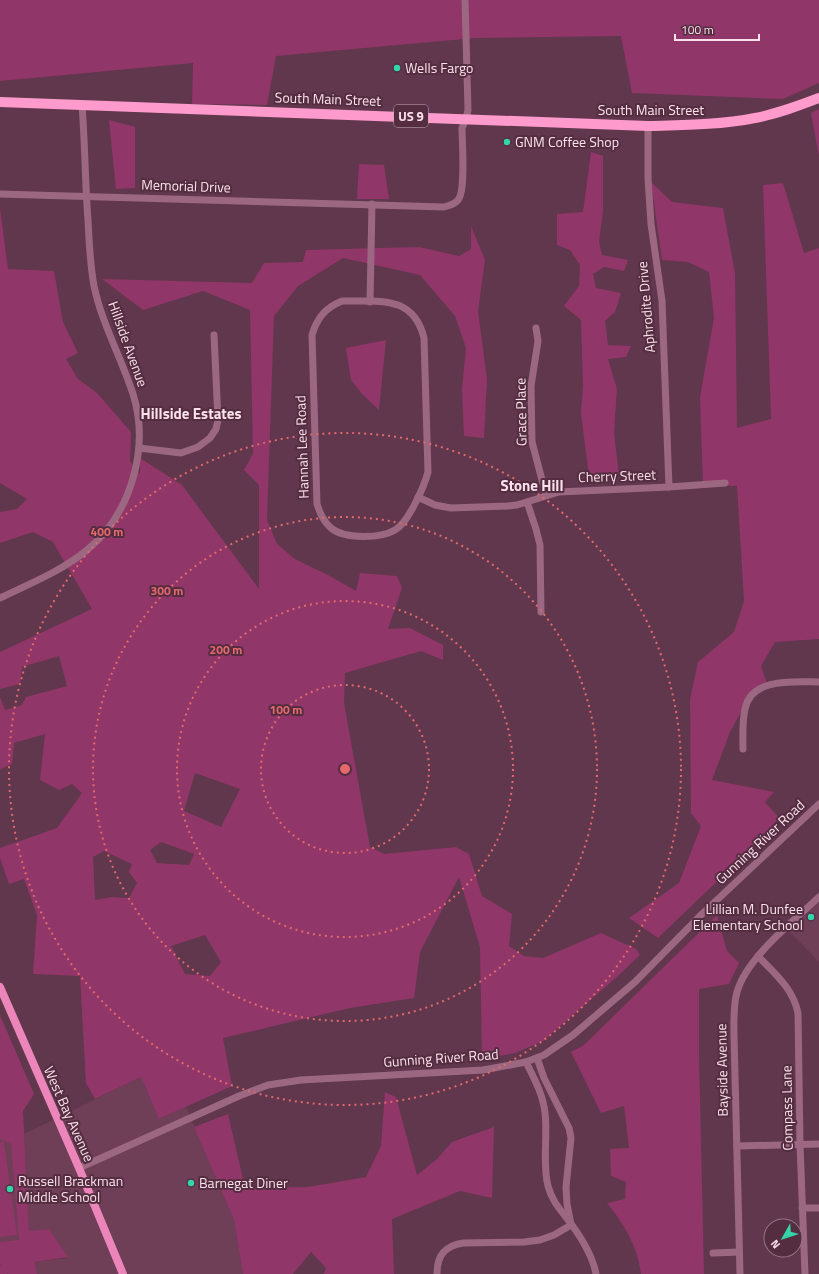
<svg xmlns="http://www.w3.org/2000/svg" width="819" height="1274" font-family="'Titillium Web',sans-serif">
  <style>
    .built { fill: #6f3e57 }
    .green { fill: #913668; fill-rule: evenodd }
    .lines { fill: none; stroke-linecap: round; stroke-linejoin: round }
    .minor { stroke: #9c6881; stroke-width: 7 }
    .major { stroke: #ec85b9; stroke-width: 8 }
    .highway { stroke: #fe9bcc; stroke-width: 10 }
    .ring { fill: none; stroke: #e3696d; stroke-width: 2; stroke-dasharray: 2 4 }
    .poi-dot { fill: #33d4a8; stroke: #552d41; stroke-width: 1.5 }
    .labels { text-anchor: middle; stroke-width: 4; stroke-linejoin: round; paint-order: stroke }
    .shield { fill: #552d41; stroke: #c9abb9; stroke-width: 1 }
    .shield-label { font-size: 13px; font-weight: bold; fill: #fbe1ec }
    .poi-label { font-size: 14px; fill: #fbe1ec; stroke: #552d41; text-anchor: start }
    .street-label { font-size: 14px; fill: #fbe1ec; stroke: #552d41 }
    .neighbourhood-label { font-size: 15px; font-weight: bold; fill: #fbe1ec; stroke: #552d41 }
    .centre { fill: #e3696d; stroke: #552d41; stroke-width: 2 }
    .ring-label { font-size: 12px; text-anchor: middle; font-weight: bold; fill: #e3696d; stroke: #552d41; stroke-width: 4; stroke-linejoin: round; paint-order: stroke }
  </style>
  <rect width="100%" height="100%" fill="#60374c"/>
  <g class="built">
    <path d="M 819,902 L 819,962 L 793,935 L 788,932 Z"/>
    <path d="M 141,1077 L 159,1119 L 186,1107 L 234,1220 L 243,1274 L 37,1274 L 35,1262 L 67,1258 L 29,1231 L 24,1134 Z"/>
    <path d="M 12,1135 L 24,1274 L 0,1274 L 0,1136 Z"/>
  </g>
  <g class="green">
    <path d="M 0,0 L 819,0 L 819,83 L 783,99 L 632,93 L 621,36 L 475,38 L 276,56 L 267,105 L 192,104 L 193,63 L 0,81 Z"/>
    <path d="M 819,109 L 819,156 L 811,113 Z"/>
    <path d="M 109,120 L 135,127 L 135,188 L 116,189 Z"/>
    <path d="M 591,152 L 603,156 L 603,211 L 599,242 L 602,255 L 628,260 L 624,271 L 604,267 L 593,274 L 596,288 L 621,293 L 615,312 L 605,321 L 608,345 L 631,346 L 626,357 L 608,359 L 617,389 L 614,433 L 619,475 L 589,477 L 581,413 L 583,386 L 581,320 L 564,306 L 579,286 L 580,265 L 570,250 L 557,245 L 557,214 L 583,212 Z"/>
    <path d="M 359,164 L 384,165 L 389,199 L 357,199 Z"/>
    <path d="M 651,182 L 672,202 L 723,208 L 735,273 L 737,428 L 771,419 L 763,185 L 783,183 L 804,253 L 819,248 L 819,639 L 775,642 L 761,666 L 767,684 L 747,701 L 730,732 L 712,780 L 774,792 L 765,802 L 781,820 L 658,938 L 629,918 L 679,883 L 701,826 L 691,813 L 690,699 L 698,662 L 734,632 L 744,601 L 737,486 L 703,485 L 700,397 L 714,318 L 709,272 L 688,262 L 662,260 Z"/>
    <path d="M 0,208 L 8,269 L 54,271 L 63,322 L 78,353 L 66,359 L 78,379 L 97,393 L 131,432 L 130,461 L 140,474 L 140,458 L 182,485 L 259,589 L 259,485 L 244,470 L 253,454 L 250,310 L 203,291 L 143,310 L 102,279 L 252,283 L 264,263 L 303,262 L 306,250 L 419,247 L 459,256 L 471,249 L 471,226 L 485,260 L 478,311 L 487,379 L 484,438 L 464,436 L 462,389 L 466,348 L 455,316 L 420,275 L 343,258 L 298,286 L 274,316 L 267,520 L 277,544 L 295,559 L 328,575 L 356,591 L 360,573 L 397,576 L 402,588 L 388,629 L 410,628 L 443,645 L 443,660 L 421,651 L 345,673 L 344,703 L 370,847 L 384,854 L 456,847 L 469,854 L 482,896 L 512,914 L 509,946 L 524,956 L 543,958 L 601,933 L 636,949 L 640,955 L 619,975 L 543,1041 L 515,1053 L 482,1059 L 480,947 L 459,877 L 420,952 L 414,998 L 350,1008 L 223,1038 L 232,1086 L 159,1119 L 141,1077 L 95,1099 L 86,1083 L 80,976 L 33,974 L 37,915 L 24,879 L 9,884 L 0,858 L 0,848 L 57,828 L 82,793 L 72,784 L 59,790 L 40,780 L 45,734 L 14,743 L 12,764 L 0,769 L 0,697 L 5,710 L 22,705 L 26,697 L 67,686 L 59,656 L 22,667 L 20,684 L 0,689 L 0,652 L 92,609 L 53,542 L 33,532 L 0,543 L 0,512 L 17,509 L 27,499 L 0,483 ZM 195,773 L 240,789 L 221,827 L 184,811 ZM 161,842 L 194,854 L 189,865 L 157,863 L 150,850 ZM 104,851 L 132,864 L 129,872 L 137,883 L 129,898 L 112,897 L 95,900 L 93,857 ZM 205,935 L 221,962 L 210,976 L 185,974 L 171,946 Z"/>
    <path d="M 386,340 L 379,410 L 362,394 L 351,380 L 346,348 Z"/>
    <path d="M 717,915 L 727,951 L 739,963 L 729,984 L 699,989 L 699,1054 L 704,1274 L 641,1274 C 638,1247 624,1224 607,1203 L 625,1199 L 626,1182 L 611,1176 L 610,1149 L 629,1148 L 624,1106 L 601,1113 L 571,1052 L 584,1045 Z"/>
    <path d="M 0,1015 L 34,1094 L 23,1111 L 29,1231 L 49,1229 L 68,1257 L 35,1262 L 37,1274 L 8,1274 L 7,1272 L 7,1274 L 0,1274 L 0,1265 L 2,1266 L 0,1263 L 0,1242 L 19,1240 L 11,1144 L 0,1139 Z"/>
    <path d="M 385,1092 L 396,1097 L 417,1175 L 437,1159 L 452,1142 L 494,1127 L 492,1198 L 460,1191 L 392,1219 L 394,1274 L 324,1274 L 326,1268 L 311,1252 L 293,1274 L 243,1274 L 234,1220 L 194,1127 L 228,1114 L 245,1188 L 308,1187 L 366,1177 L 381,1146 Z"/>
    <path d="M 0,1142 L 4,1142 L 17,1235 L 0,1237 Z"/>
  </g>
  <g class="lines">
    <g class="minor">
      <path d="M 648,126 L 648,178 L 651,224 L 662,301 L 669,487"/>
      <path d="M 0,194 L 444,207 C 450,205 454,205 458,200 C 466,191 462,142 462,128 L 466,119 L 468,110 L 465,0"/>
      <path d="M 342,301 C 378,302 413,294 424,338 L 428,472 C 424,487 408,523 395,530 C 380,539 344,539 331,528 C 323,521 320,513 317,504 L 312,335 C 317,318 325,308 342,301 Z"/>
      <path d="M 370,302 L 372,204"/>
      <path d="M 536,328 L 538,341 L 531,386 L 532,442 L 546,495"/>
      <path d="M 139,448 L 181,453 L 198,447 L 210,438 L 216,429 L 218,420 L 214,335"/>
      <path d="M 418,497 L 435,505 L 451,508 L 507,506 L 517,505 L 559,492 L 669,487 L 725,483"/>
      <path d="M 527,502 L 536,529 L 540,545 L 541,612"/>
      <path d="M 0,598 C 29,584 62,571 87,550 C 131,514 150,448 133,394 C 121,357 102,324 94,286 C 90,264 89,242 88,220 C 85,182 85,143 82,105"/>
      <path d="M 743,749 C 743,736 742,722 745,709 C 751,677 795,682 819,682"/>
      <path d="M 758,956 C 774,973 793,988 798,1013 L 800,1144 L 805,1274"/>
      <path d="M 537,1058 L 544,1078 L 569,1128 L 571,1138 L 566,1187 L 567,1204 L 571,1225"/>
      <path d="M 526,1062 C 534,1078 543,1094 545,1113 C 548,1137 542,1162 548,1186 C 553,1204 562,1211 572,1225 C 582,1239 593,1257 596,1274"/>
      <path d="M 737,1146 L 819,1144"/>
      <path d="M 79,1168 L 239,1096 L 268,1085 L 301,1080 L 483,1070 L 526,1062 L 544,1055 L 573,1035 L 635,982 L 701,915 L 819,804"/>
      <path d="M 802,1208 L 819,1208"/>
      <path d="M 713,1253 L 739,1252"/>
      <path d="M 437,1274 C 437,1255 445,1246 463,1243 L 524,1242 L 540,1240 L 554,1235 L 571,1225"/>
      <path d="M 740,1274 L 734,1036 C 734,1021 733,1006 737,992 C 747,957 793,922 819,897"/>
    </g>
    <path class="major" d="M 0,987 L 79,1168 L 123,1274"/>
    <path class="highway" d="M 0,102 L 648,126 C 684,125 719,125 755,118 C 777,114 798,106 819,98"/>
  </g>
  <g class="ring">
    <circle cx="345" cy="769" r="84"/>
    <circle cx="345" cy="769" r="168"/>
    <circle cx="345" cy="769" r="252"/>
    <circle cx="345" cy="769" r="336"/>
  </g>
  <g class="poi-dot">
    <circle cx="397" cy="68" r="4"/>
    <circle cx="507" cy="142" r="4"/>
    <circle cx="811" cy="917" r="4"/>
    <circle cx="191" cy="1183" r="4"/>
    <circle cx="10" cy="1189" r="4"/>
  </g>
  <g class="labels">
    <rect class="shield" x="394" y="105" width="34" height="22" rx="3"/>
    <g class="shield-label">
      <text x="411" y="121">US 9</text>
    </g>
    <g class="poi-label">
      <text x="405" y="73">Wells Fargo</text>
      <text x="515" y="147">GNM Coffee Shop</text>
      <text x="803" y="914" text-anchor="end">Lillian M. Dunfee<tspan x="803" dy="16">Elementary School</tspan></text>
      <text x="18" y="1186">Russell Brackman<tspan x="18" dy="16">Middle School</tspan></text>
      <text x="199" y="1188">Barnegat Diner</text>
    </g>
    <g class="street-label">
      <text transform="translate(328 99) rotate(2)" y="5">South Main Street</text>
      <text x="651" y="115">South Main Street</text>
      <text transform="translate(186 186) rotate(2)" y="5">Memorial Drive</text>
      <text transform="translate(646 307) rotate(-95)" y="5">Aphrodite Drive</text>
      <text transform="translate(128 344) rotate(70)" y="5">Hillside Avenue</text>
      <text transform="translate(521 412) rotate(-91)" y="5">Grace Place</text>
      <text transform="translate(302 447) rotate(-92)" y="5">Hannah Lee Road</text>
      <text transform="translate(617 476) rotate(-2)" y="5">Cherry Street</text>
      <text transform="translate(760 842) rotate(-43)" y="5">Gunning River Road</text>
      <text transform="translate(441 1058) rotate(-4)" y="5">Gunning River Road</text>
      <text transform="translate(722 1070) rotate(-91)" y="5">Bayside Avenue</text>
      <text transform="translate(787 1108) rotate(-91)" y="5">Compass Lane</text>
      <text transform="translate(69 1114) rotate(66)" y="5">West Bay Avenue</text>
    </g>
    <g class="neighbourhood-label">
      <text x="191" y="419">Hillside Estates</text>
      <text x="532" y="491">Stone Hill</text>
    </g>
  </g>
  <circle cx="345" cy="769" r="6" class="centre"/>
  <g class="ring-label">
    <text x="107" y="536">400 m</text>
    <text x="167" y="595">300 m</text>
    <text x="226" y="654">200 m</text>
    <text x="286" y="714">100 m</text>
  </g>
  <g transform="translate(783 1238) rotate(231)"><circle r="19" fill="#552d41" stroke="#977585"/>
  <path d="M0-3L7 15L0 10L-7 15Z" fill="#33d4a8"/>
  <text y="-6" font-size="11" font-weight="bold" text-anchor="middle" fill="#fbe1ec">N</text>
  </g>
  <path d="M675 34v6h84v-6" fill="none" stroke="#fbe1ec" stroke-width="2"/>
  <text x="681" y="34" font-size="12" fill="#fbe1ec" stroke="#552d41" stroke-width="3" paint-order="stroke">100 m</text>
</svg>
